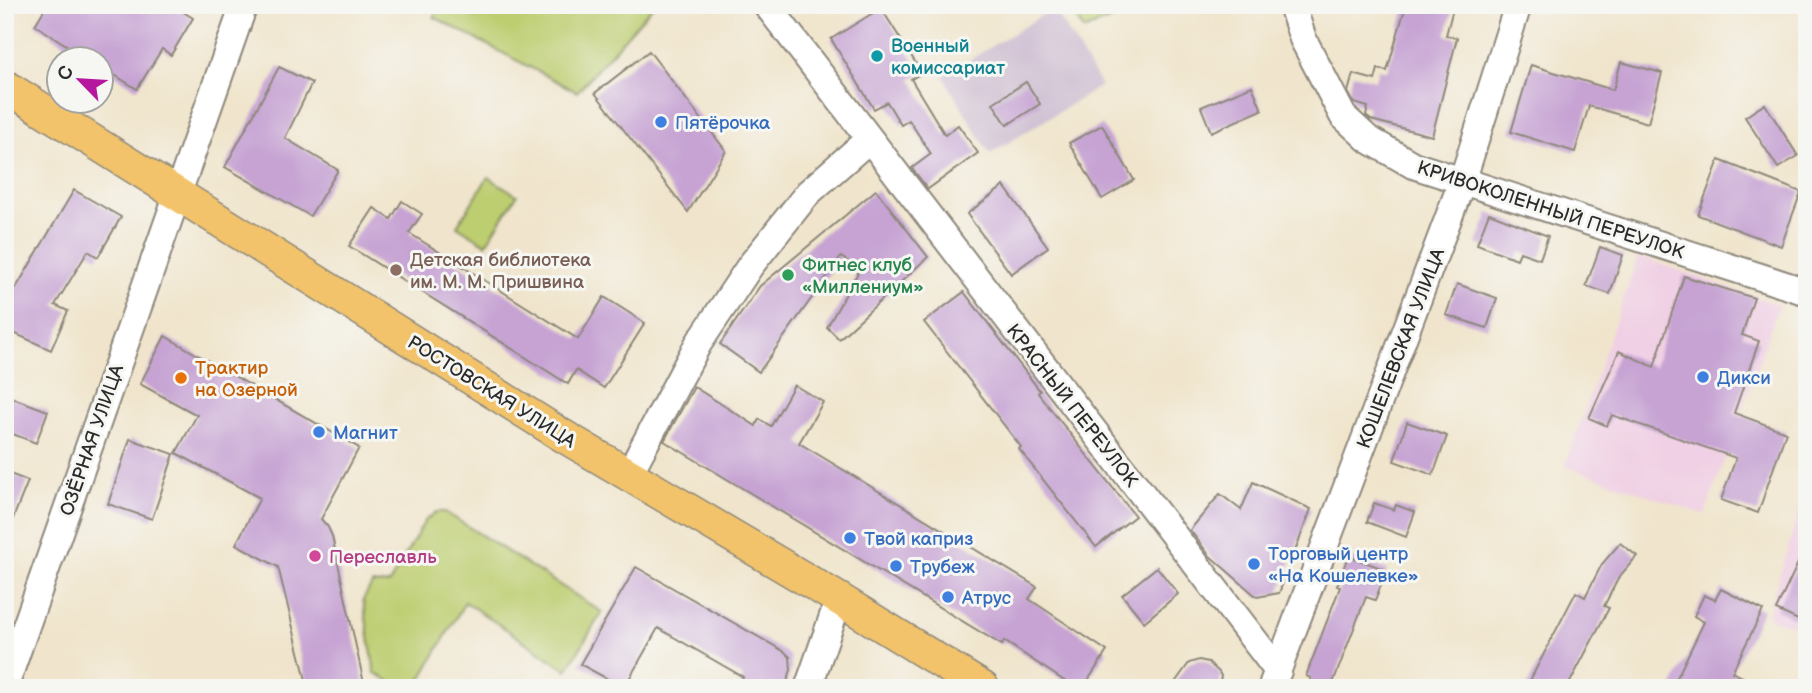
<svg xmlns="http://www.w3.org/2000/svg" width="1812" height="693" font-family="'Balsamiq Sans',sans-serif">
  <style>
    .built { fill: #f0d0e4 }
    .industrial { fill: #cebed1 }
    .green { fill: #bdce71; stroke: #747c4e; stroke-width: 2 }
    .building { fill: #c6a3d3 }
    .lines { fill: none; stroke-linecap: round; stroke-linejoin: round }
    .minor-casing { stroke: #8e887c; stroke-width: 30 }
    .major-casing { stroke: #8e887c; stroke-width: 35 }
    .minor { stroke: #fff; stroke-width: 26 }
    .major { stroke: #f2c36a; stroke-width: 32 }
    .culture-dot { fill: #0f9aa8; stroke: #f6f6f2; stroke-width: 2.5 }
    .shop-dot { fill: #3f7fe0; stroke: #f6f6f2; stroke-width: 2.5 }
    .education-dot { fill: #8d6e63; stroke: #f6f6f2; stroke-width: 2.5 }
    .leisure-dot { fill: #2e9e5b; stroke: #f6f6f2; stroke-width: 2.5 }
    .food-dot { fill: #e8710a; stroke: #f6f6f2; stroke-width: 2.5 }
    .hotel-dot { fill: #d1479c; stroke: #f6f6f2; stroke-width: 2.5 }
    .labels { text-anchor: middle; stroke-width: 6; stroke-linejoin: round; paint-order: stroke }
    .culture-label { font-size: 19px; fill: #0d838f; stroke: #f6f6f2; text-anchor: start }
    .shop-label { font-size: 19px; fill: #366cbe; stroke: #f6f6f2; text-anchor: start }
    .street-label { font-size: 19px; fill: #2b2b2b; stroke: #f6f6f2 }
    .education-label { font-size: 19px; fill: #785e54; stroke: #f6f6f2; text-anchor: start }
    .leisure-label { font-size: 19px; fill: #27864d; stroke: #f6f6f2; text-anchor: start }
    .food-label { font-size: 19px; fill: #c56008; stroke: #f6f6f2; text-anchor: start }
    .hotel-label { font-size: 19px; fill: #b23c85; stroke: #f6f6f2; text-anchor: start }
  </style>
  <rect width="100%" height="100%" fill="#f6f6f2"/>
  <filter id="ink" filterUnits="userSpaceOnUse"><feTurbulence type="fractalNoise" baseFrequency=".0143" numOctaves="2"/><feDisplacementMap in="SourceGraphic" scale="14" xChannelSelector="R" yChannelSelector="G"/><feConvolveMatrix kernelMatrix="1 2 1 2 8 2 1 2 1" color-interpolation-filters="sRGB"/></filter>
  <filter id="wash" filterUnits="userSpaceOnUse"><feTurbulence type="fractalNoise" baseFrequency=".00686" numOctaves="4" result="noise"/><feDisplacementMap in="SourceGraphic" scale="28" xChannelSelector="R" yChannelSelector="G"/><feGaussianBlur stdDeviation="1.57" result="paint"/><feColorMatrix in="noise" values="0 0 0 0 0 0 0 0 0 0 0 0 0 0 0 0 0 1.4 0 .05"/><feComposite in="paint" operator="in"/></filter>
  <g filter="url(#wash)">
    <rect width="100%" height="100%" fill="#f0e5cc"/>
    <g class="built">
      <path d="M 1638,256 L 1779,305 L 1705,515 L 1565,466 Z"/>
      <path d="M 1807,484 L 1807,631 L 1767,617 Z"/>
    </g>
    <path class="industrial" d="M 1054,8 L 1101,86 L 990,154 L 943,76 Z"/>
    <g class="green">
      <path d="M 439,5 L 654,5 L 577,92 L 434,17 Z"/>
      <path d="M 1068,5 L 1146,5 L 1084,30 Z"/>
      <path d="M 488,177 L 517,195 L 486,244 L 457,226 Z"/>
      <path d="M 436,512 L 445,512 L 602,612 L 567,670 L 465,602 L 416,688 L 402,688 L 375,673 L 363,600 L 372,584 L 389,584 L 425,521 Z"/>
    </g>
    <g id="blocks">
      <g class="building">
        <path d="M 47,5 L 172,5 L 193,18 L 171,55 L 162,49 L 137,89 L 102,67 L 102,60 L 90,60 L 35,25 Z"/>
        <path d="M 1406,5 L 1454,5 L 1446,35 L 1457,38 L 1432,136 L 1371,120 L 1366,116 L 1368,107 L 1354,103 L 1348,92 L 1353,74 L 1375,80 L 1378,69 L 1387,71 Z"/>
        <path d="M 881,8 L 922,73 L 911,79 L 945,135 L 958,125 L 978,153 L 928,189 L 912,168 L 931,154 L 909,120 L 901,125 L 887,102 L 874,109 L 831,39 Z"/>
        <path d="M 649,51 L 726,151 L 688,212 L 595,93 Z"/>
        <path d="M 1621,62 L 1662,73 L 1648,123 L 1589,106 L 1575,152 L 1511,132 L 1531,65 L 1613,90 Z"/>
        <path d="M 279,67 L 312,83 L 285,138 L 338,170 L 310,216 L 225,167 Z"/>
        <path d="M 1026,82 L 1040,104 L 1007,125 L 993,103 Z"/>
        <path d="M 1252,86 L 1262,110 L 1211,132 L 1201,107 Z"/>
        <path d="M 1765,104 L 1798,156 L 1778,168 L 1745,117 Z"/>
        <path d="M 1102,125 L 1134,180 L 1102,199 L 1069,143 Z"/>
        <path d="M 1719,160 L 1801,192 L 1781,246 L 1698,215 Z"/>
        <path d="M 1004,186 L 1048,247 L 1011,274 L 967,214 Z"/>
        <path d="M 74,190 L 121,217 L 98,257 L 88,251 L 55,305 L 68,311 L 51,350 L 5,329 L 5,283 L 16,288 Z"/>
        <path d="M 876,190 L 928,257 L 839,339 L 827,327 L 860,269 L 841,257 L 759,372 L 720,344 L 760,286 Z"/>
        <path d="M 402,201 L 422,214 L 409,233 L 578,339 L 604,297 L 645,323 L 604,388 L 576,370 L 568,384 L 349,246 L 374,208 L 391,219 Z"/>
        <path d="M 1489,213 L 1548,236 L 1540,259 L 1520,252 L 1517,259 L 1477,244 Z"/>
        <path d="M 1600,247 L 1623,255 L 1610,294 L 1586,286 Z"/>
        <path d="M 1684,276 L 1754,298 L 1742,335 L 1759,341 L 1734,413 L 1786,432 L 1758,513 L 1721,500 L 1736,458 L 1612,415 L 1607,426 L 1589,418 L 1619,351 L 1654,367 Z"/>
        <path d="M 1457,284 L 1497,298 L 1487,328 L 1446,315 Z"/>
        <path d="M 964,292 L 1040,391 L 1038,393 L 1135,516 L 1096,547 L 1019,449 L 1021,447 L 924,322 Z"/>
        <path d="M 165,336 L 359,448 L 321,519 L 328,527 L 332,536 L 365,688 L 308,688 L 278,567 L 236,544 L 260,498 L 176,453 L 197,415 L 140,384 Z"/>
        <path d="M 794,385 L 823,402 L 799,443 L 1037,587 L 1029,599 L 1107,651 L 1083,688 L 1075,688 L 1004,641 L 1002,645 L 664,441 L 694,387 L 756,426 L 759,419 L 771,426 Z"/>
        <path d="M 5,395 L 48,411 L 36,443 L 5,431 Z"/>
        <path d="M 1407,422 L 1447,436 L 1433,475 L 1394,461 Z"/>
        <path d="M 130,439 L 174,454 L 152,519 L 108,504 Z"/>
        <path d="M 5,472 L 28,481 L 6,536 L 5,536 Z"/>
        <path d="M 1253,482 L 1311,509 L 1279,593 L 1257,597 L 1210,556 L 1190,530 L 1220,494 L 1241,510 Z"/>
        <path d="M 1374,503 L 1394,510 L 1396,505 L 1415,512 L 1406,537 L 1367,522 Z"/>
        <path d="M 1620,543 L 1637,556 L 1619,577 L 1604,606 L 1609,608 L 1567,688 L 1526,688 L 1576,592 L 1585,597 L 1602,564 Z"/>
        <path d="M 1807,544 L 1807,624 L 1776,610 Z"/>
        <path d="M 1348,556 L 1387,570 L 1375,600 L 1366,597 L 1331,688 L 1307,688 L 1311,678 L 1306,676 L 1340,587 L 1337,586 Z"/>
        <path d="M 636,567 L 785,652 L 790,657 L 791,670 L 785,688 L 740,688 L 743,677 L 658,628 L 624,688 L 580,664 Z"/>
        <path d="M 1157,567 L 1178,594 L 1144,622 L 1122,595 Z"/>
        <path d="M 1721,589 L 1763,610 L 1732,672 L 1765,688 L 1672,688 L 1704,622 L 1694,616 L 1704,595 L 1715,600 Z"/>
        <path d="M 1199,660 L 1208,662 L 1219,672 L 1221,676 L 1219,688 L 1171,688 L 1189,663 Z"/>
      </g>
    </g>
  </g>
  <g filter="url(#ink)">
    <use href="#blocks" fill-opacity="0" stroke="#8e887c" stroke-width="2"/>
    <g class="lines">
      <defs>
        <g id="minor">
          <path d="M 767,5 L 1278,671"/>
          <path d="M 1292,5 L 1303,39 L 1343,116 L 1368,139 L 1413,165 L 1807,292"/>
          <path d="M 629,474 L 698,344 L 750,266 L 808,193 L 868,140"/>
          <path d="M 1273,683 L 1462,182 L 1518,5"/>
          <path d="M 5,686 L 244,5"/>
          <path d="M 808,688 L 839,599"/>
        </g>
        <path id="major" d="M 5,86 L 560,434 L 839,599 L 983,688"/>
      </defs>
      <use href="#minor" class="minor-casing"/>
      <use href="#major" class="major-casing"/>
      <use href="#minor" class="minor"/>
      <use href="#major" class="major"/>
    </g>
  </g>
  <circle class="culture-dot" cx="877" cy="56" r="7"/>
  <g class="shop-dot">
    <circle cx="661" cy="122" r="7"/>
    <circle cx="1703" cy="377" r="7"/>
    <circle cx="319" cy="432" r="7"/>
    <circle cx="850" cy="538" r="7"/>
    <circle cx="1254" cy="564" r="7"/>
    <circle cx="896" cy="566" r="7"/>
    <circle cx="948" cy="597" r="7"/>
  </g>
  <circle class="education-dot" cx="396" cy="270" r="7"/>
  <circle class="leisure-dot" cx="788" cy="275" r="7"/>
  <circle class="food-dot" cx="181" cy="378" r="7"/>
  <circle class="hotel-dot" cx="315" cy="556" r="7"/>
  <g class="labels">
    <g class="culture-label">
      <text x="891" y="52">Военный<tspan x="891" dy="22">комиссариат</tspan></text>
    </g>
    <g class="shop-label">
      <text x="675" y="129">Пятёрочка</text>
      <text x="1717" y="384">Дикси</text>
      <text x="333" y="439">Магнит</text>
      <text x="864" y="545">Твой каприз</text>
      <text x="1268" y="560">Торговый центр<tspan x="1268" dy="22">«На Кошелевке»</tspan></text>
      <text x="910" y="573">Трубеж</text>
      <text x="962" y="604">Атрус</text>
    </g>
    <g class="street-label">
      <text transform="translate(1551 209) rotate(18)" y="7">КРИВОКОЛЕННЫЙ ПЕРЕУЛОК</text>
      <text transform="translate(1400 348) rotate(-69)" y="7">КОШЕЛЕВСКАЯ УЛИЦА</text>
      <text transform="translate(492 391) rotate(32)" y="7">РОСТОВСКАЯ УЛИЦА</text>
      <text transform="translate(1073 405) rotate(52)" y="7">КРАСНЫЙ ПЕРЕУЛОК</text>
      <text transform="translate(91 440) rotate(-71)" y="7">ОЗЁРНАЯ УЛИЦА</text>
    </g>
    <g class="education-label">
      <text x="410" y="266">Детская библиотека<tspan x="410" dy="22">им. М. М. Пришвина</tspan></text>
    </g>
    <g class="leisure-label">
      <text x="802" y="271">Фитнес клуб<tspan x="802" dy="22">«Миллениум»</tspan></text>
    </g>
    <g class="food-label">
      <text x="195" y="374">Трактир<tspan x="195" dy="22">на Озерной</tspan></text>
    </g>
    <g class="hotel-label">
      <text x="329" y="563">Переславль</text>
    </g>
  </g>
  <rect width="1812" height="693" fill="none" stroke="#f6f6f2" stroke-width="28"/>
  <g transform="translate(80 80) rotate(295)"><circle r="33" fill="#f6f6f2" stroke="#a5a5a2" stroke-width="2"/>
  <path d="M0-5L12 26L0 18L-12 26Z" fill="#b5179e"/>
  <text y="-10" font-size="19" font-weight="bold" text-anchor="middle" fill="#2b2b2b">С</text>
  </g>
</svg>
